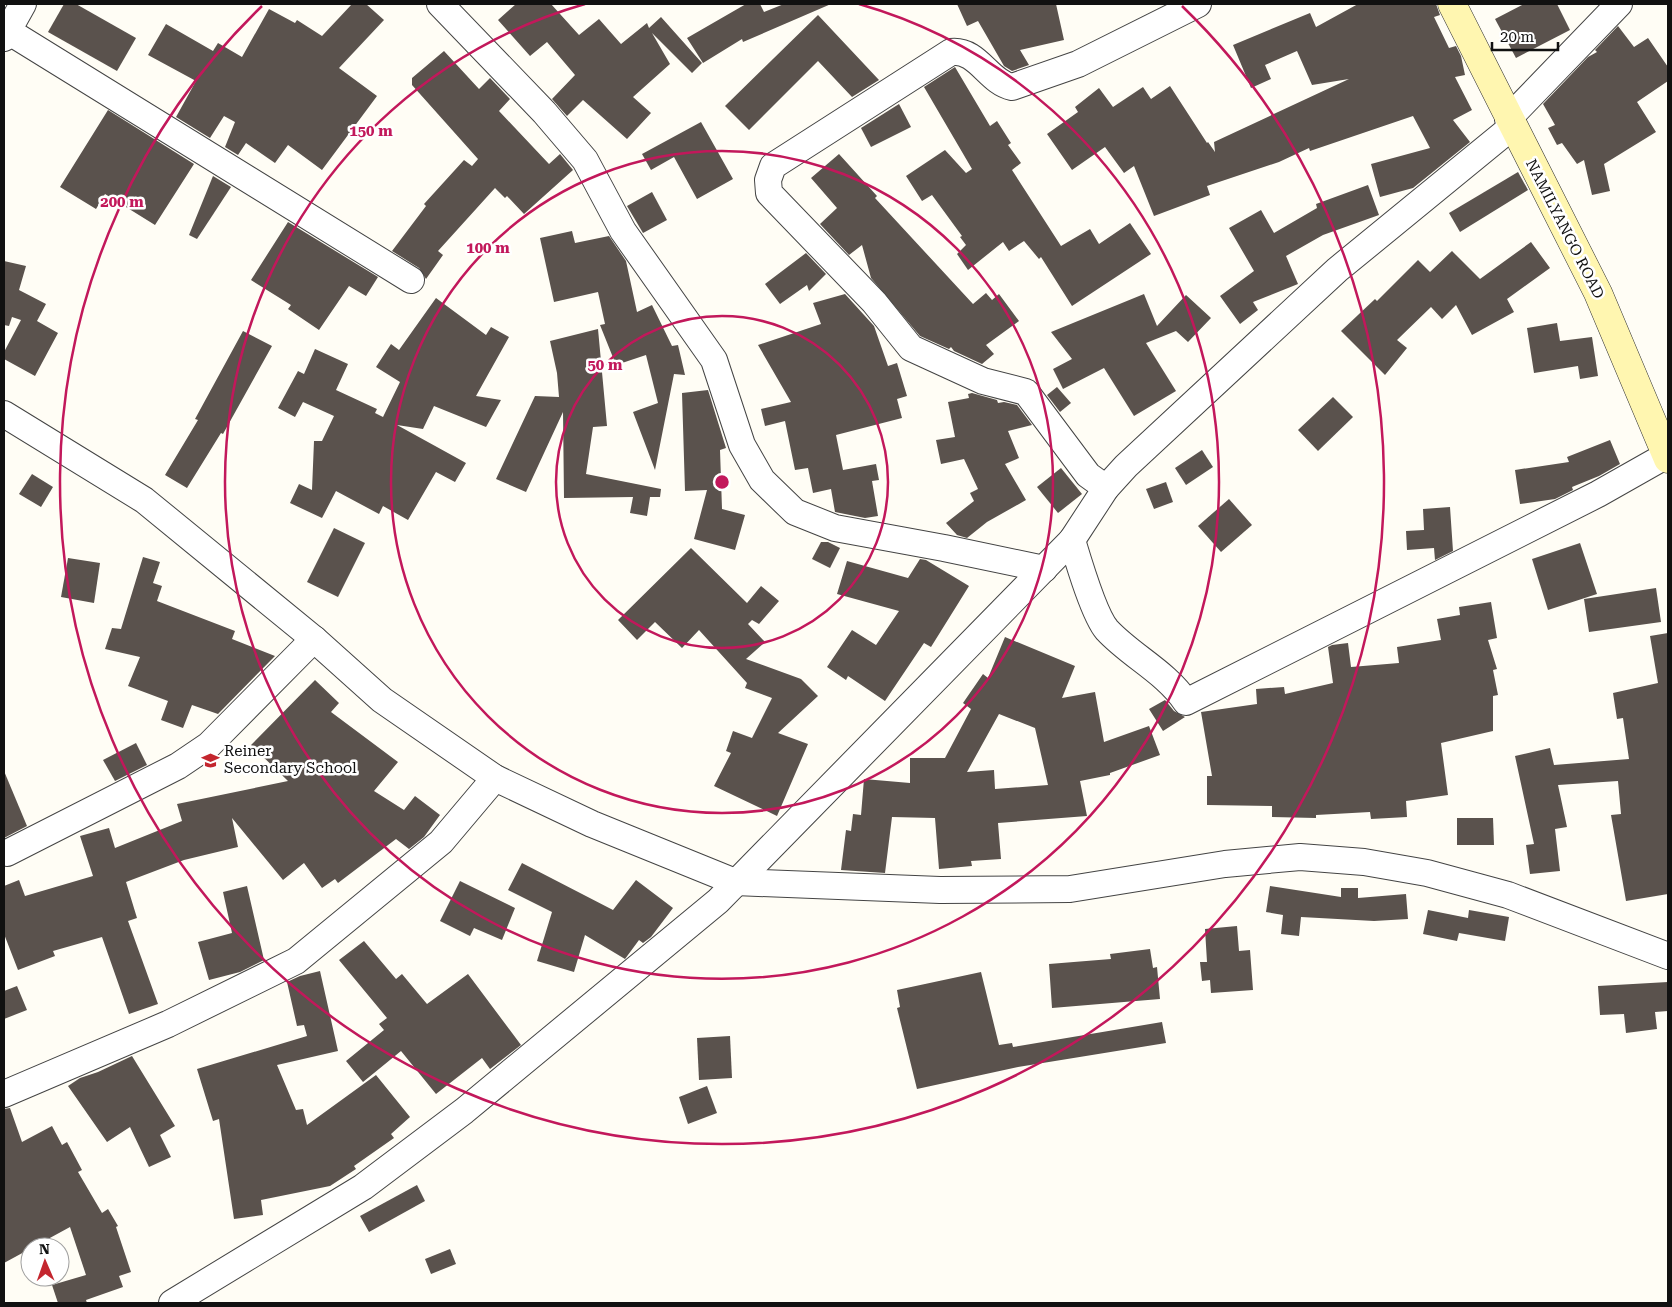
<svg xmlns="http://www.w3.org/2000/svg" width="1672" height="1307" font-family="'Roboto Serif',serif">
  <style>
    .building { fill: #5a524d; fill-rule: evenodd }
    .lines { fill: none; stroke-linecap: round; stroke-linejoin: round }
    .street-casing { stroke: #444; stroke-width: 28 }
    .secondary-casing { stroke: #333; stroke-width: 29 }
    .street { stroke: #fff; stroke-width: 26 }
    .secondary { stroke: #fff6b0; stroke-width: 28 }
    .ring { fill: none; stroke: #c2185b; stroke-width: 2.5 }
    .labels { text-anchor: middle; stroke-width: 5; stroke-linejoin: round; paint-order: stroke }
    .street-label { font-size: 15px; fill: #111; stroke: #fff }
    .poi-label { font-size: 15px; fill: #111; stroke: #fff; text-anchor: start }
    .centre { fill: #c2185b; stroke: #fff; stroke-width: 2.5 }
    .ring-label { font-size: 15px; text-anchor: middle; font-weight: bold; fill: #c2185b; stroke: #fff; stroke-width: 5; stroke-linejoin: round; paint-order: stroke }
  </style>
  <rect width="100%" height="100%" fill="#fffdf5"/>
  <g class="building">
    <path d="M 64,4 L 76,4 L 136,38 L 117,71 L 48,32 Z"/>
    <path d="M 352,4 L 366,4 L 384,20 L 339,68 L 377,96 L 322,170 L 288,145 L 275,163 L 246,143 L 238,155 L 225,147 L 235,122 L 224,116 L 210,138 L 176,117 L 196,81 L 148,55 L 166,24 L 213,51 L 218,43 L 242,57 L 269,9 L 295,23 L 297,20 L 322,36 Z"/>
    <path d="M 516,4 L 551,4 L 579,35 L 599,19 L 621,44 L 647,23 L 649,28 L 661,17 L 702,63 L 692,73 L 652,33 L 670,64 L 633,97 L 651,113 L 627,139 L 583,100 L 567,116 L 552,99 L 575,75 L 547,42 L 530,56 L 498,20 Z"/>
    <path d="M 746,4 L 760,4 L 764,12 L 784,4 L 831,4 L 743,42 L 742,39 L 703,63 L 687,38 Z"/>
    <path d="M 957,4 L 1056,4 L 1064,40 L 1020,50 L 1029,65 L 1012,71 L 1004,66 L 978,21 L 967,26 Z"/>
    <path d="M 1358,4 L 1436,4 L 1440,15 L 1434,17 L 1449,48 L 1456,46 L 1461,56 L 1465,75 L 1455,77 L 1472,110 L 1453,120 L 1470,142 L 1413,188 L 1380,197 L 1371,164 L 1430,148 L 1413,116 L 1310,151 L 1309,148 L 1279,162 L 1207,186 L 1210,195 L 1154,216 L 1134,166 L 1124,173 L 1105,147 L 1072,170 L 1047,134 L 1078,112 L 1075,107 L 1099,88 L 1113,107 L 1143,87 L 1151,99 L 1170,86 L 1207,143 L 1208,142 L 1215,152 L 1214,142 L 1349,79 L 1312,85 L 1297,51 L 1265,65 L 1271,79 L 1251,88 L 1233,45 L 1310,13 L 1316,27 Z"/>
    <path d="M 1524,4 L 1557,4 L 1570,30 L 1516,58 L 1495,19 Z"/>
    <path d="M 818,15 L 879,80 L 852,97 L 818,61 L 749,130 L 725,106 Z"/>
    <path d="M 1618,26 L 1634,47 L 1648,38 L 1668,67 L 1668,81 L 1637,102 L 1656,132 L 1604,164 L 1610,191 L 1592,195 L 1584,160 L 1577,164 L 1562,143 L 1557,145 L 1548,128 L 1555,125 L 1543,104 L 1588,57 L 1597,52 L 1595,50 Z"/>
    <path d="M 444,51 L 479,89 L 490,78 L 510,99 L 499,111 L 549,164 L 560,154 L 573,170 L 524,214 L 507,196 L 505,198 L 495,188 L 438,251 L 443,255 L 426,279 L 419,268 L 392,251 L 426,206 L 424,204 L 464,160 L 472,166 L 478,159 L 412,85 L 412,78 Z"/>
    <path d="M 955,67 L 990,126 L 997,121 L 1011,143 L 1008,145 L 1021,163 L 1012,170 L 1061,246 L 1090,229 L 1099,244 L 1130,223 L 1151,254 L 1072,306 L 1041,257 L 1039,259 L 1024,241 L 1009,251 L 1003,242 L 968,270 L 957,254 L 966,245 L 960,237 L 962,236 L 932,195 L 922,201 L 906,176 L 945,150 L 966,173 L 972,169 L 924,87 Z"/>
    <path d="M 899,104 L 911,127 L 871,147 L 861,128 Z"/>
    <path d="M 108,110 L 194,164 L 155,225 L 105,194 L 96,209 L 60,187 Z"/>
    <path d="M 701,122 L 733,179 L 697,199 L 674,157 L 651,170 L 642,154 Z"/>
    <path d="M 839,154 L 877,196 L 875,198 L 973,304 L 986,293 L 992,300 L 999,294 L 1019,321 L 986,345 L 994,354 L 982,364 L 954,351 L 951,347 L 949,349 L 920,336 L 871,278 L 862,245 L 849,255 L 820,224 L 837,208 L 811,178 Z"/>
    <path d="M 1518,172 L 1528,190 L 1460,232 L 1449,213 Z"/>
    <path d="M 213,176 L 231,187 L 197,239 L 189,235 Z"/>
    <path d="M 1368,185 L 1379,215 L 1323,235 L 1286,256 L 1298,284 L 1253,302 L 1258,310 L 1240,324 L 1220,296 L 1254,271 L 1229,228 L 1261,210 L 1274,233 L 1317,208 L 1316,204 Z"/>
    <path d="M 652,192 L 667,220 L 643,233 L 627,206 Z"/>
    <path d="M 288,222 L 378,277 L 366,296 L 349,286 L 319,330 L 288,309 L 291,305 L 251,280 Z"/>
    <path d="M 572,231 L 575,243 L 609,236 L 626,261 L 637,312 L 652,305 L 672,346 L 678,345 L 685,375 L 674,374 L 655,470 L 633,412 L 658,403 L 646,355 L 616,365 L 600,325 L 605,324 L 598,292 L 554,302 L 540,238 Z"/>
    <path d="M 1531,242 L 1550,268 L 1507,299 L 1514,312 L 1472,335 L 1456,305 L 1442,319 L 1431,307 L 1397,340 L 1407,348 L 1385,375 L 1341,331 L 1375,299 L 1377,301 L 1418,260 L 1430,272 L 1452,251 L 1480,279 Z"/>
    <path d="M 806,253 L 826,274 L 809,291 L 807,285 L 780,304 L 765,284 Z"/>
    <path d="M 4,261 L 26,266 L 19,290 L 46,304 L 37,321 L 58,333 L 35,376 L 4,359 L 4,352 L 21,320 L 12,317 L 9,326 L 4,325 Z"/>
    <path d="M 845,294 L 874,326 L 888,366 L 897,363 L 907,396 L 897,399 L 902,418 L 836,435 L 843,470 L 876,464 L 879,480 L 872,481 L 878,516 L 865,518 L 835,512 L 831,489 L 813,493 L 808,468 L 795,470 L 785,421 L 765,426 L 761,409 L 791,402 L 758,345 L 821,324 L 813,303 Z"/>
    <path d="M 1144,294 L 1157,326 L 1186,295 L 1211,318 L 1188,342 L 1176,331 L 1146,343 L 1176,391 L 1134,416 L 1104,368 L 1063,389 L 1053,369 L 1072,359 L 1051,332 Z"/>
    <path d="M 436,298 L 486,335 L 491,327 L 509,337 L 476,396 L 501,400 L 486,427 L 434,406 L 423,429 L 397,425 L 466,463 L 455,482 L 436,472 L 408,520 L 383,506 L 379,514 L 336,491 L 322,518 L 290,503 L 299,484 L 312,490 L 314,441 L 322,441 L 334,416 L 303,402 L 295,417 L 278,408 L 298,371 L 304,374 L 315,349 L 348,364 L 336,390 L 377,409 L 375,413 L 383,417 L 400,382 L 376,367 L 391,344 L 399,350 Z"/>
    <path d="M 1557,323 L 1560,341 L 1592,337 L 1598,376 L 1580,379 L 1578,366 L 1534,373 L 1527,328 Z"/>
    <path d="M 598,329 L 607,426 L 593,427 L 586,474 L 661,489 L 660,497 L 650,497 L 647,516 L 630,513 L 633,497 L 564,498 L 563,412 L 526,492 L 496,479 L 535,396 L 559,397 L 557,373 L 550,341 Z"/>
    <path d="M 243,331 L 272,346 L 223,434 L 221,433 L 187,488 L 165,475 L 198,420 L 195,419 Z"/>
    <path d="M 1057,387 L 1071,403 L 1060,412 L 1047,395 Z"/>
    <path d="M 708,390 L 726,448 L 720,450 L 722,509 L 745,515 L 735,550 L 694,539 L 707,490 L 685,491 L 682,393 Z"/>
    <path d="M 972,393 L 997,400 L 998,403 L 1004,402 L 1017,405 L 1032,425 L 1008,431 L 1019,458 L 1005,464 L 1026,500 L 987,522 L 967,538 L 957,535 L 946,523 L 974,501 L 970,493 L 978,489 L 964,459 L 941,464 L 936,440 L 955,437 L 948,402 L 969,398 L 968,394 Z"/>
    <path d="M 1333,397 L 1353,417 L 1318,451 L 1298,430 Z"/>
    <path d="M 1610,440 L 1620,464 L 1599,476 L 1572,487 L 1573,490 L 1555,499 L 1520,504 L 1515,470 L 1569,462 L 1567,457 Z"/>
    <path d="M 1202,450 L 1213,467 L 1186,485 L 1175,468 Z"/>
    <path d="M 1061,468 L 1082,494 L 1058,513 L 1037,487 Z"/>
    <path d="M 32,474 L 53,487 L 41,507 L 19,494 Z"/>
    <path d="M 1166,482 L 1173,502 L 1154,509 L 1146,489 Z"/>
    <path d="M 1229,499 L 1252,525 L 1221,552 L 1198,526 Z"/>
    <path d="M 1450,507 L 1453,551 L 1435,560 L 1434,548 L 1407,550 L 1406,531 L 1424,530 L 1423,509 Z"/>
    <path d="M 334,528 L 365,543 L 338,597 L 307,582 Z"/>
    <path d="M 821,542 L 828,542 L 840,548 L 830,568 L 812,559 Z"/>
    <path d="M 1580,543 L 1597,594 L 1548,610 L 1532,559 Z"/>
    <path d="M 691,548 L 747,603 L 761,586 L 779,601 L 759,624 L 752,620 L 748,624 L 765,642 L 746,659 L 801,679 L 818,696 L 778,733 L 808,744 L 777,816 L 714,786 L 731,753 L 726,751 L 733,731 L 752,738 L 772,698 L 745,688 L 747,683 L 699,630 L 682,648 L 655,622 L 637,640 L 618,620 Z"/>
    <path d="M 143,557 L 160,562 L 153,583 L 162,586 L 157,601 L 235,631 L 232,639 L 275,656 L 218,714 L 192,705 L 183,728 L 161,720 L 168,701 L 128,686 L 140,657 L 105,649 L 112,628 L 121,629 Z"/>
    <path d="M 68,558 L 100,563 L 94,603 L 61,597 Z"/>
    <path d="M 920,559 L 926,560 L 969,586 L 931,647 L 924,643 L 885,701 L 848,676 L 846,680 L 827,667 L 852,630 L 876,645 L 899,611 L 837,594 L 847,561 L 908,578 Z"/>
    <path d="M 1656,588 L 1661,622 L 1589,632 L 1584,599 Z"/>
    <path d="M 1491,602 L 1497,638 L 1488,640 L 1497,669 L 1493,670 L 1498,695 L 1493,696 L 1493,731 L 1441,743 L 1448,795 L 1406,801 L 1407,817 L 1371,819 L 1370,812 L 1316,815 L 1316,818 L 1272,817 L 1272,806 L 1207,805 L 1207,776 L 1212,776 L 1201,712 L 1257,704 L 1256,689 L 1284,687 L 1285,694 L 1333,683 L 1328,647 L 1332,645 L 1348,643 L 1351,667 L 1399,663 L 1397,647 L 1441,640 L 1437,619 L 1460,615 L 1459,607 Z"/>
    <path d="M 1668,633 L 1668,894 L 1626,901 L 1611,815 L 1621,814 L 1618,781 L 1558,785 L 1567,827 L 1555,829 L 1560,871 L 1530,874 L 1526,845 L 1534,844 L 1515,756 L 1550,748 L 1554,765 L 1629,759 L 1623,718 L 1617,719 L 1613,693 L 1658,683 L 1650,636 Z"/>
    <path d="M 1005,637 L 1075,666 L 1062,698 L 1095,692 L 1104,742 L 1149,726 L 1160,755 L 1110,773 L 1110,775 L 1080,781 L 1087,816 L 998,823 L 1001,859 L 971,861 L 972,866 L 939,869 L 935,818 L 892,817 L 885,873 L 841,870 L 846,830 L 851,831 L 853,814 L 861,815 L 864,779 L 910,783 L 910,758 L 945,758 L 971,709 L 963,703 L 983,674 L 988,678 ZM 999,714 L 1035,728 L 1048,785 L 995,789 L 994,770 L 967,772 Z"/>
    <path d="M 315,680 L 339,703 L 331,712 L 398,762 L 374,791 L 404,810 L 415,796 L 440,815 L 424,837 L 409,849 L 396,839 L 338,883 L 335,879 L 322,888 L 304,863 L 283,880 L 232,818 L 238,847 L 184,860 L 126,882 L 137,918 L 128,921 L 158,1004 L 129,1014 L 102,937 L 53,951 L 55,956 L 18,970 L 4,934 L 4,886 L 19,880 L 25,896 L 93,876 L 80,836 L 109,828 L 115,848 L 182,821 L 177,804 L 288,781 L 251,745 Z"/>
    <path d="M 1165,700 L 1174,711 L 1185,717 L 1163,731 L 1149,709 Z"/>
    <path d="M 136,743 L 147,765 L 115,781 L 103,760 Z"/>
    <path d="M 4,771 L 27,826 L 4,838 Z"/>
    <path d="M 1457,818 L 1493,818 L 1494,845 L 1457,845 Z"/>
    <path d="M 522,863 L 613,910 L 636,880 L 673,908 L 651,937 L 643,943 L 639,940 L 625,959 L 585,935 L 574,972 L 537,961 L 552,912 L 508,890 Z"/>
    <path d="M 460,881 L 515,908 L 502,940 L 474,928 L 470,936 L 440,921 Z"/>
    <path d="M 247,886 L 264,960 L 240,972 L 209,980 L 198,942 L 232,933 L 223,892 Z"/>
    <path d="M 1270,886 L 1341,897 L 1341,888 L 1358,888 L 1358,898 L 1406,894 L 1408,919 L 1374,921 L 1301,917 L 1299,936 L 1281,934 L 1283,915 L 1266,912 Z"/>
    <path d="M 1428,910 L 1468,918 L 1469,910 L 1509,917 L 1505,941 L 1459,933 L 1457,941 L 1423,934 Z"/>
    <path d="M 1237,926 L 1239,951 L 1250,950 L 1253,990 L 1211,993 L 1210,980 L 1202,981 L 1200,962 L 1207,962 L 1205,929 Z"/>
    <path d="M 364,941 L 396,979 L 402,974 L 427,1004 L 468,974 L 521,1045 L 490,1069 L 482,1058 L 436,1094 L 401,1051 L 363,1082 L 346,1061 L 384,1030 L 379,1024 L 387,1018 L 339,960 Z"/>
    <path d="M 1150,949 L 1153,968 L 1157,967 L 1160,999 L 1052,1008 L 1049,964 L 1111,959 L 1110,954 Z"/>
    <path d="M 320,971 L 338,1051 L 277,1065 L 296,1110 L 303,1109 L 307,1125 L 376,1075 L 410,1117 L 391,1134 L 394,1138 L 354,1166 L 356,1169 L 330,1186 L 261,1200 L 263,1215 L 234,1219 L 219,1119 L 213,1121 L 197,1069 L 307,1036 L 304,1025 L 297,1026 L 287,982 L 300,976 Z"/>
    <path d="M 981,972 L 999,1045 L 1012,1043 L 1013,1047 L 1162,1022 L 1166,1043 L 1018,1067 L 917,1089 L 897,1008 L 900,1007 L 897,990 Z"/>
    <path d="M 1668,982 L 1668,1011 L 1655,1012 L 1657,1029 L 1626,1033 L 1624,1014 L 1600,1015 L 1598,986 Z"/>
    <path d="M 17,986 L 27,1010 L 4,1019 L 4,991 Z"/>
    <path d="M 730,1036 L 732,1078 L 699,1080 L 697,1038 Z"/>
    <path d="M 132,1056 L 175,1126 L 160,1135 L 171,1157 L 149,1167 L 130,1127 L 107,1142 L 68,1086 L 80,1078 L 98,1072 Z"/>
    <path d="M 707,1086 L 717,1113 L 688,1124 L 679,1097 Z"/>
    <path d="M 10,1108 L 22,1142 L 52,1126 L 62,1145 L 67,1142 L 82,1170 L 78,1172 L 102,1213 L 108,1209 L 118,1226 L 116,1227 L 131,1272 L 119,1276 L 123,1287 L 86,1300 L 87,1303 L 58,1303 L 52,1285 L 86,1275 L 70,1227 L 4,1263 L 4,1109 Z"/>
    <path d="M 417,1185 L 425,1201 L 369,1232 L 360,1216 Z"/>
    <path d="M 450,1249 L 456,1264 L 431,1274 L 425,1259 Z"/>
  </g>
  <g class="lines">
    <defs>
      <g id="street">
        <path d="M 440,4 L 544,112 L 585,160 L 623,231 L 714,360 L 742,445 L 762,480 L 795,512 L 835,528 L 944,548 L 1044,569"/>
        <path d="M 8,31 L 411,280"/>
        <path d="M 4,38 L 23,4"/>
        <path d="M 1508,119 L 1619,4"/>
        <path d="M 4,414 L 144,500 L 314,639 L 382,700 L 495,778 L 592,824 L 735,882 L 940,890 L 1070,889 L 1225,864 L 1300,857 L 1364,862 L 1427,873 L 1508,895 L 1668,956"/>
        <path d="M 1106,488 L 1088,475 L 1026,392 L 983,381 L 911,348 L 874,302 L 769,193 L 768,180 L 773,166 L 951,52 C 978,49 988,82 1012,87 L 1078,64 L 1198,4"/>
        <path d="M 1072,540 C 1078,560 1094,615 1107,630 C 1131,656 1166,672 1186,702 L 1598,494 L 1667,455"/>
        <path d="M 7,853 L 178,766 L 209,745 L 314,639"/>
        <path d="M 4,1094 L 168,1024 L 296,961 L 441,842 L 495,778"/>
        <path d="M 172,1303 L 363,1187 L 464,1111 L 718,901 L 1072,540 L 1106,488 L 1126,466 L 1337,270 L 1513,126"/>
      </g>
      <path id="secondary" d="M 1452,4 L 1598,293 L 1668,459"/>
    </defs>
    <use href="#street" class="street-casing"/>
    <use href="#secondary" class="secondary-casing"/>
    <use href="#street" class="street"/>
    <use href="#secondary" class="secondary"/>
  </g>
  <g class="ring">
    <circle cx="722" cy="482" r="166"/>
    <circle cx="722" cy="482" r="331"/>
    <path d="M859 4A497 497 0 1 1 585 4"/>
    <path d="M1182 6A662 662 0 1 1 262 6"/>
  </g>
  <defs>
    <symbol id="school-bare" viewBox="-9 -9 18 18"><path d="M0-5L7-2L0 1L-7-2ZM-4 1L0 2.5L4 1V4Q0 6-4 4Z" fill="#c4262e" stroke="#fff" stroke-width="2.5" paint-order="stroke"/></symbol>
  </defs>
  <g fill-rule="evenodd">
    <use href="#school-bare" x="198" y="748" width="25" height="25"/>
  </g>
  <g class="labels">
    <g class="street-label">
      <text transform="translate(1565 229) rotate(63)" y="5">NAMILYANGO ROAD</text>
    </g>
    <g class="poi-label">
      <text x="224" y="756">Reiner<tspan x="224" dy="17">Secondary School</tspan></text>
    </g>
  </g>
  <circle cx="722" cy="482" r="8" class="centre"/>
  <g class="ring-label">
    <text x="371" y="136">150 m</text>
    <text x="122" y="207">200 m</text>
    <text x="488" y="253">100 m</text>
    <text x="605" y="370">50 m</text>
  </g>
  <rect width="1672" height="1307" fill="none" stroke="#111111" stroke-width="10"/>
  <g transform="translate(45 1262) rotate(358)"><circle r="24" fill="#ffffff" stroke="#a0a0a0"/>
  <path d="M0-4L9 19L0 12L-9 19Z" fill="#c4262e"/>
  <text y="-8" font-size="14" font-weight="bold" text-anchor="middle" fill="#111111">N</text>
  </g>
  <path d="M1492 42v8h66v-8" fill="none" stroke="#111111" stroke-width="2.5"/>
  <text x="1500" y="42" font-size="15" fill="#111111" stroke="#ffffff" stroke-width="4" paint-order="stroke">20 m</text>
</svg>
